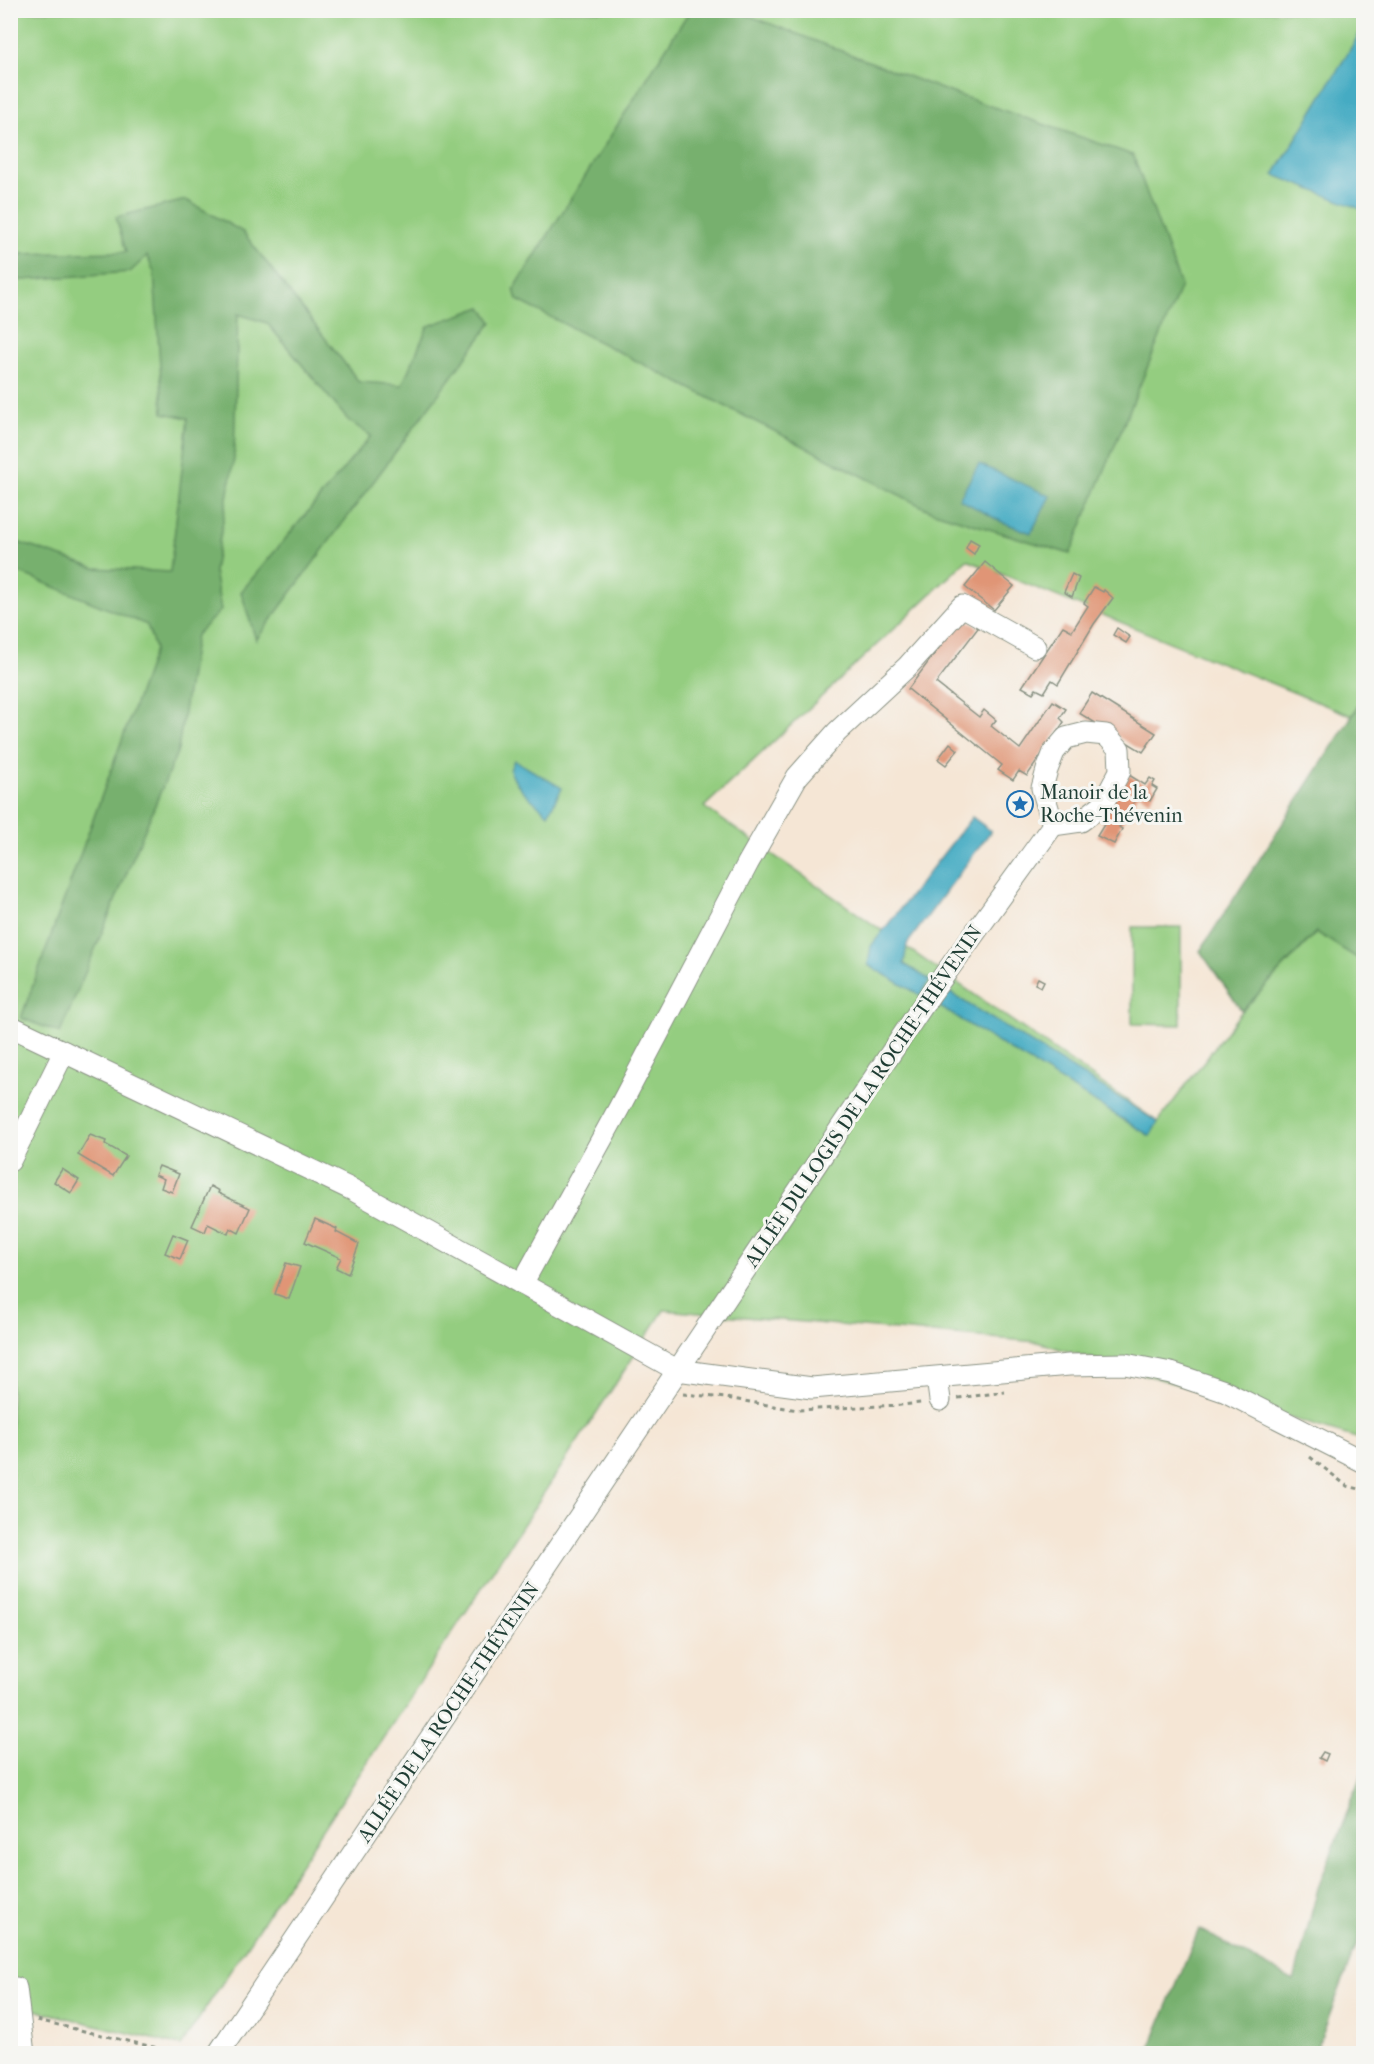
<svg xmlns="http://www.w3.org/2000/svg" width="1374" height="2064" font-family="'IM FELL French Canon',serif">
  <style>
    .green { fill: #94cd80; stroke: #5a855a; stroke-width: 1.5 }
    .forest { fill: #77b06e; stroke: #4b7651; stroke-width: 1.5 }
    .water { fill: #44abc3; stroke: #32747c; stroke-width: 1.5 }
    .building { fill: #e09576 }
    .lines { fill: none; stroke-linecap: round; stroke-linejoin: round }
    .minor-casing { stroke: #8a9284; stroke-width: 23 }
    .path { stroke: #8a9284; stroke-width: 3; stroke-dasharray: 4.5 4.5; stroke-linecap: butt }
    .minor { stroke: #fff; stroke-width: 21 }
    .labels { text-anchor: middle; stroke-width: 6; stroke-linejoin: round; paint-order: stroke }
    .poi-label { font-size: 20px; fill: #1f3d34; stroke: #f6f6f2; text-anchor: start }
    .street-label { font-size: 20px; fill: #1f3d34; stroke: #f6f6f2 }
  </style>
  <rect width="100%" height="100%" fill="#f6f6f2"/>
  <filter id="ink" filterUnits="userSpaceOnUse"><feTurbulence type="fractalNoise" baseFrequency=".0167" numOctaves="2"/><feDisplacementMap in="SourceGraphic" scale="12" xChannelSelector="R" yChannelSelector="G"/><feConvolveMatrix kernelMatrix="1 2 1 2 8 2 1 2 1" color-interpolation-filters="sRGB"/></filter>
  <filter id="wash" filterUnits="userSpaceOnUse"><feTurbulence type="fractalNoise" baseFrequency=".008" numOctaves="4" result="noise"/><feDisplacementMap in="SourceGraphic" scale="24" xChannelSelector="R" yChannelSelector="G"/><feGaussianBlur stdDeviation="1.35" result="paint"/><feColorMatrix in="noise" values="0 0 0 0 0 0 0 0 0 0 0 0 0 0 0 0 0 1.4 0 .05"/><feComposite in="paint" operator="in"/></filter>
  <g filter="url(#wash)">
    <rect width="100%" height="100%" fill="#f5e6d5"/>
    <g class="green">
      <path d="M 11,11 L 1363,11 L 1364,694 L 1352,716 L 967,560 L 704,807 L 1158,1122 L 1242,1011 L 1317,932 L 1363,960 L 1363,1440 L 1037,1342 L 664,1310 L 181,2046 L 27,2008 L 11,1985 Z"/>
      <path d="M 1132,927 L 1181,927 L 1181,1025 L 1132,1024 Z"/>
    </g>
    <g class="forest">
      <path d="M 690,10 L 737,11 L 944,90 L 1133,155 L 1181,286 L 1070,554 L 931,511 L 517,300 L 514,289 Z"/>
      <path d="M 186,200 L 243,232 L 359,382 L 402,385 L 428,326 L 482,307 L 492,322 L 256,640 L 241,592 L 371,436 L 348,420 L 267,323 L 238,314 L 234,459 L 214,571 L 221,610 L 196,635 L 178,750 L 60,1033 L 21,1018 L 155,649 L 147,625 L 11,569 L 11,540 L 95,568 L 170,572 L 188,418 L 163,413 L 154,272 L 147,256 L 130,272 L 11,281 L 11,254 L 126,252 L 116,217 Z"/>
      <path d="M 1363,699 L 1363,962 L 1316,932 L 1242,1011 L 1200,951 Z"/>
      <path d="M 1362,1773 L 1363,1928 L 1315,2053 L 1148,2053 L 1199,1929 L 1294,1981 L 1318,1888 Z"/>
    </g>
    <g class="water">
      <path d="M 1363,28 L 1363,210 L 1274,175 Z"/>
      <path d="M 979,464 L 1050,496 L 1031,533 L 1002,522 L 959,499 Z"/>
      <path d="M 514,760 L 562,788 L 548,814 C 535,802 515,787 510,770 Z"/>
      <path d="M 972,817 L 991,831 L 907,944 L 904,964 L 930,980 L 920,995 L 868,965 L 871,946 Z"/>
      <path d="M 944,989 L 1158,1122 L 1150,1136 L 935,1004 Z"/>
    </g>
    <g id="blocks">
      <g class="building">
        <path d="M 970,539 L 979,544 L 974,554 L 966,548 Z"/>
        <path d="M 985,562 L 1014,586 L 994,610 L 965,587 Z"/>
        <path d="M 1072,574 L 1079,578 L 1072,597 L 1064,592 Z"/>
        <path d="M 1094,587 L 1103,592 L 1104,590 L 1113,598 L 1094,624 L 1058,684 L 1052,680 L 1044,693 L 1036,689 L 1033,693 L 1022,687 L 1063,626 L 1072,631 L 1088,606 L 1084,603 Z"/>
        <path d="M 963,616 L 978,628 L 936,683 L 979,717 L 984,710 L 996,720 L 991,726 L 1020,749 L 1053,701 L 1066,709 L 1060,718 L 1064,722 L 1027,776 L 1019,771 L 1013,780 L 998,770 L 1002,765 L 908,689 Z"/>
        <path d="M 1117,628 L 1130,637 L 1126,643 L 1113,635 Z"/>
        <path d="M 1092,693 L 1156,733 L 1143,752 L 1079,713 Z"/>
        <path d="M 950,743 L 958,750 L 946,765 L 938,759 Z"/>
        <path d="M 1129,775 L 1145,785 L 1150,778 L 1155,781 L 1152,786 L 1157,789 L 1150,801 L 1139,794 L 1119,827 L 1122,829 L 1114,844 L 1097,836 L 1105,823 L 1099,820 Z"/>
        <path d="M 1038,978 L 1044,981 L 1041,987 L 1035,984 Z"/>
        <path d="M 90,1135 L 106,1141 L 105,1144 L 126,1156 L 113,1176 L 78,1155 Z"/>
        <path d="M 159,1166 L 179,1174 L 172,1192 L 161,1188 L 164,1179 L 155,1175 Z"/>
        <path d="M 62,1169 L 79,1180 L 71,1193 L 54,1182 Z"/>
        <path d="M 210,1186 L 219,1191 L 218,1193 L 250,1208 L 239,1233 L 230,1228 L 228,1234 L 208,1224 L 205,1232 L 192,1226 Z"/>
        <path d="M 315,1219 L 337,1229 L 336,1232 L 359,1244 L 348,1274 L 336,1268 L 341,1258 L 305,1242 Z"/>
        <path d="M 173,1234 L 188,1240 L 180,1259 L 165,1253 Z"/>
        <path d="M 286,1263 L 300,1267 L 289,1299 L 275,1294 Z"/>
        <path d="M 1323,1752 L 1328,1754 L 1325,1761 L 1319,1758 Z"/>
      </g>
    </g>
  </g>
  <g filter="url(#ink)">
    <use href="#blocks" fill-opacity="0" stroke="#8a9284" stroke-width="1.5"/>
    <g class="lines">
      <defs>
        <g id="minor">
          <path d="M 1086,733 L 1106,735 L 1119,749 L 1120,771 L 1102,805 L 1081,821 L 1053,825 L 1042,788 L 1047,770 L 1054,752 L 1066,738 Z"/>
          <path d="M 10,1026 L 353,1190 L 677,1370 L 812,1388 L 1069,1365 L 1125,1364 L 1171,1373 L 1224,1391 L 1364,1462"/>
          <path d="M 10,1161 L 64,1052"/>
          <path d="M 522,1284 L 619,1108 L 748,863 L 797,777 L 837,732 L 907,667 L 962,606 L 1035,647"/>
          <path d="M 937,1378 L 940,1400"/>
          <path d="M 16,1988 L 24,2054"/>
          <path d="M 218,2054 L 932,992 L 1053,825"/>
        </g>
      </defs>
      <use href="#minor" class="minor-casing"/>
      <g class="path">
        <path d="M 683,1394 L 726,1398 L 798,1410 L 901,1405 L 921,1403"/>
        <path d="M 958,1398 L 1005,1392"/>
        <path d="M 1310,1457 L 1347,1486 L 1364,1490"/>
        <path d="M 10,1949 L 13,1971"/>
        <path d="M 37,2020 L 183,2054"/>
      </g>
      <use href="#minor" class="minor"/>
    </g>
  </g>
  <defs>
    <symbol id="sight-ring" viewBox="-11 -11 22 22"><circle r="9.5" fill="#f6f6f2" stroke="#1f6fb2" stroke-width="1.5"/><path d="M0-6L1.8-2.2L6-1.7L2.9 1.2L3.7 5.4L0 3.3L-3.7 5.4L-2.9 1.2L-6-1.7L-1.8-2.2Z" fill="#1f6fb2"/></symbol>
  </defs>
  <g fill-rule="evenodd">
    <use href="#sight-ring" x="1005" y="789" width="30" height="30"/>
  </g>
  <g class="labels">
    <g class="poi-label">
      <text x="1040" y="799">Manoir de la<tspan x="1040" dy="23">Roche-Thévenin</tspan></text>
    </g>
    <g class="street-label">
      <text transform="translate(863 1096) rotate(-56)" y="7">ALLÉE DU LOGIS DE LA ROCHE-THÉVENIN</text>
      <text transform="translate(448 1712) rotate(-56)" y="7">ALLÉE DE LA ROCHE-THÉVENIN</text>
    </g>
  </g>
  <rect width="1374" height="2064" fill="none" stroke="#f6f6f2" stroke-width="36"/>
</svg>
